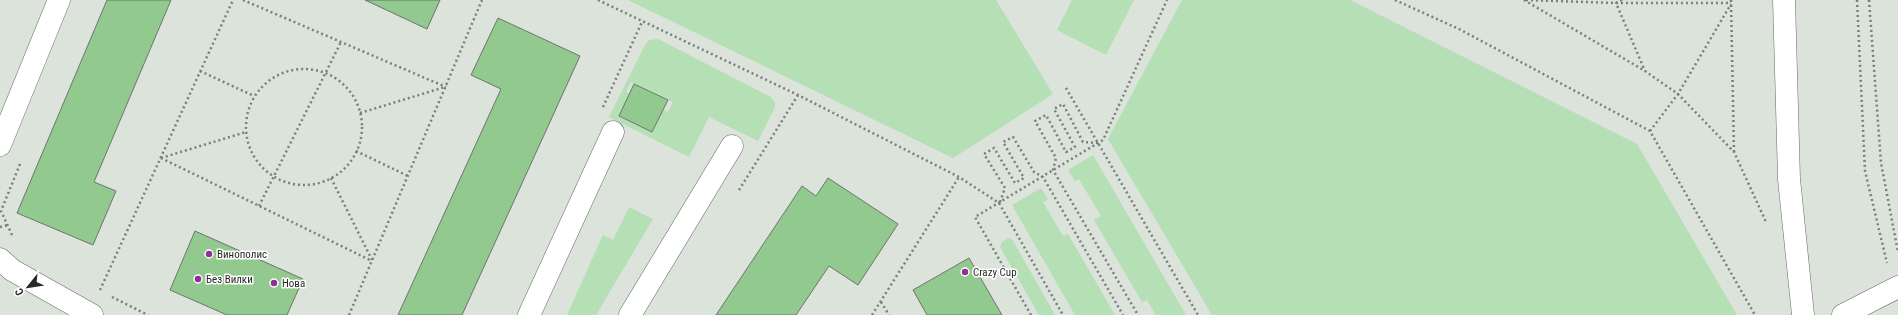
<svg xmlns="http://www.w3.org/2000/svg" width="1898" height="315" font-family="'Roboto Condensed',sans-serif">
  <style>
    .green { fill: #b5dfb4; fill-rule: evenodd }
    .building { fill: #91c98f; stroke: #6e756e }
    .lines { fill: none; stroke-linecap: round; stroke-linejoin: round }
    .minor-casing { stroke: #636a63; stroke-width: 23 }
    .path { stroke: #797f79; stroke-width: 2.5; stroke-dasharray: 2 3; stroke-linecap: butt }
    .minor { stroke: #fff; stroke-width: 22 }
    .poi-dot { fill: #8f3099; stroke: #fff; stroke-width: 1.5 }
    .labels { text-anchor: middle; stroke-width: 3; stroke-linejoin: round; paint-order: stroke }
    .poi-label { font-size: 11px; fill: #262926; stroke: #fff; text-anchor: start }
  </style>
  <rect width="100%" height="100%" fill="#dbe3db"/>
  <g class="green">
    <path d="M 628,0 L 996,0 L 1053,94 L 953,158 Z"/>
    <path d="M 1072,0 L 1134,0 L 1106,55 L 1057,30 Z"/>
    <path d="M 1182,0 L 1350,0 L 1637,144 L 1737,315 L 1212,315 L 1108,139 Z"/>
    <path d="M 658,39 L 771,97 L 775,103 L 775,107 L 758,141 L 709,117 L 689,157 L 609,117 L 645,45 L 649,40 ZM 631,82 L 673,102 L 668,112 L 663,110 L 652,132 L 619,117 L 630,94 L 626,92 Z"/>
    <path d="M 1093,155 L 1186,315 L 1156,315 L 1147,300 L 1142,302 L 1094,220 L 1101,216 L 1079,179 L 1075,181 L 1068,170 Z"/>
    <path d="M 1041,188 L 1048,199 L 1043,202 L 1063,236 L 1068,234 L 1115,315 L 1075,315 L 1012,205 Z"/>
    <path d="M 629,207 L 653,219 L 596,315 L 567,315 L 603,235 L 613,240 Z"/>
    <path d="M 1008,238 L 1012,239 L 1055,315 L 1039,315 L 1000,247 L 1002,242 Z"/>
  </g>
  <g class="building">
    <path d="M 107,0 L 171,0 L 94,182 L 116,191 L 93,245 L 17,213 Z"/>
    <path d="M 365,0 L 440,0 L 427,29 Z"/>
    <path d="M 498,18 L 580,56 L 462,315 L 398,315 L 501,89 L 471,75 Z"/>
    <path d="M 634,84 L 668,100 L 652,132 L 619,116 Z"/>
    <path d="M 828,178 L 898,224 L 858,285 L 829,266 L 796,315 L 716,315 L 802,186 L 816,196 Z"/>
    <path d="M 195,231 L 303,279 L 287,315 L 227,315 L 170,290 Z"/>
    <path d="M 969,258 L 1002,315 L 927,315 L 913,290 Z"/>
  </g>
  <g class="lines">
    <defs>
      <g id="minor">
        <path d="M 1784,0 L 1789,179 L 1803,315"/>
        <path d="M 0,145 L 59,0"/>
        <path d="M 0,259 L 12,270 L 92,315"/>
        <path d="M 529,315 L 613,132"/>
        <path d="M 630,315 L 732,146"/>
        <path d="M 1843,315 L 1898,287"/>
      </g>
    </defs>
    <use href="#minor" class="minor-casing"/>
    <g class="path">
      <path d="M 243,0 L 446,87"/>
      <path d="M 598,0 L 798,95 L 959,177 L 999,203 L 1063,315"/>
      <path d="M 1395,0 L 1459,29 L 1650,131 L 1755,315"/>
      <path d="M 1524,0 L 1645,71 L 1678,94 L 1734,152 L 1766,222"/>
      <path d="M 1526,0 L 1616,3 L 1731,3"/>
      <path d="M 1622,0 L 1616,3 L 1645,71"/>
      <path d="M 1731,0 L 1734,152"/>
      <path d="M 1857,0 L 1865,171 L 1887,263"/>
      <path d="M 1869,0 L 1881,163 L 1898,252"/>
      <circle cx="304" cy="127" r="58"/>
      <path d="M 200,71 L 254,96"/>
      <path d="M 1066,88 L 1198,315"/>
      <path d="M 603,107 L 642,22"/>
      <path d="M 360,113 L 445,87"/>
      <path d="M 1650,131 L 1678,94 L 1731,4"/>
      <path d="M 1098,143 L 1083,142 L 1063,104 L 1054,109 L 1075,147 L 1066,152 L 1046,115 L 1035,121 L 1056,158 L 1053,170 L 1138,315"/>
      <path d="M 356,151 L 408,176"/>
      <path d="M 161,158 L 372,261"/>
      <path d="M 161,158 L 246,132"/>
      <path d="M 331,178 L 372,260"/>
      <path d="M 739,190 L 798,95"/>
      <path d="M 1000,202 L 1005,188 L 984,154 L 994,148 L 1015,183 L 1024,178 L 1003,142 L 1013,137 L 1034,172 L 1043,177 L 1123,315"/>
      <path d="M 259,206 L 341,42"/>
      <path d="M 0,227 L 8,225"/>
      <path d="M 12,235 L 1,211 L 20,164"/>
      <path d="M 100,290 L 233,0"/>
      <path d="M 112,297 L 148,315"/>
      <path d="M 881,302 L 889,315"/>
      <path d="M 349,315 L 482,0"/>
      <path d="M 872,315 L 959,177"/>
      <path d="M 1031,315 L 975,217 L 1103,140 L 1167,0"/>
    </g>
    <use href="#minor" class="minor"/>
  </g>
  <g class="poi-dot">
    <circle cx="209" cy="254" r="4"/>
    <circle cx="965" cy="272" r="4"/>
    <circle cx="198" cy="279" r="4"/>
    <circle cx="274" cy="283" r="4"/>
  </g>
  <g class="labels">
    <g class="poi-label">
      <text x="217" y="258">Винополис</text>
      <text x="973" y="276">Crazy Cup</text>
      <text x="206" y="283">Без Вилки</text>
      <text x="282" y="287">Нова</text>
    </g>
  </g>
  <g transform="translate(28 287) rotate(240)" stroke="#ffffff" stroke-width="3" paint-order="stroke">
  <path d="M0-3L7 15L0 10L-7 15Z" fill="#262926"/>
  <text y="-6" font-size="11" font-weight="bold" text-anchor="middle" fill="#262926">С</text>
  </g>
</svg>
